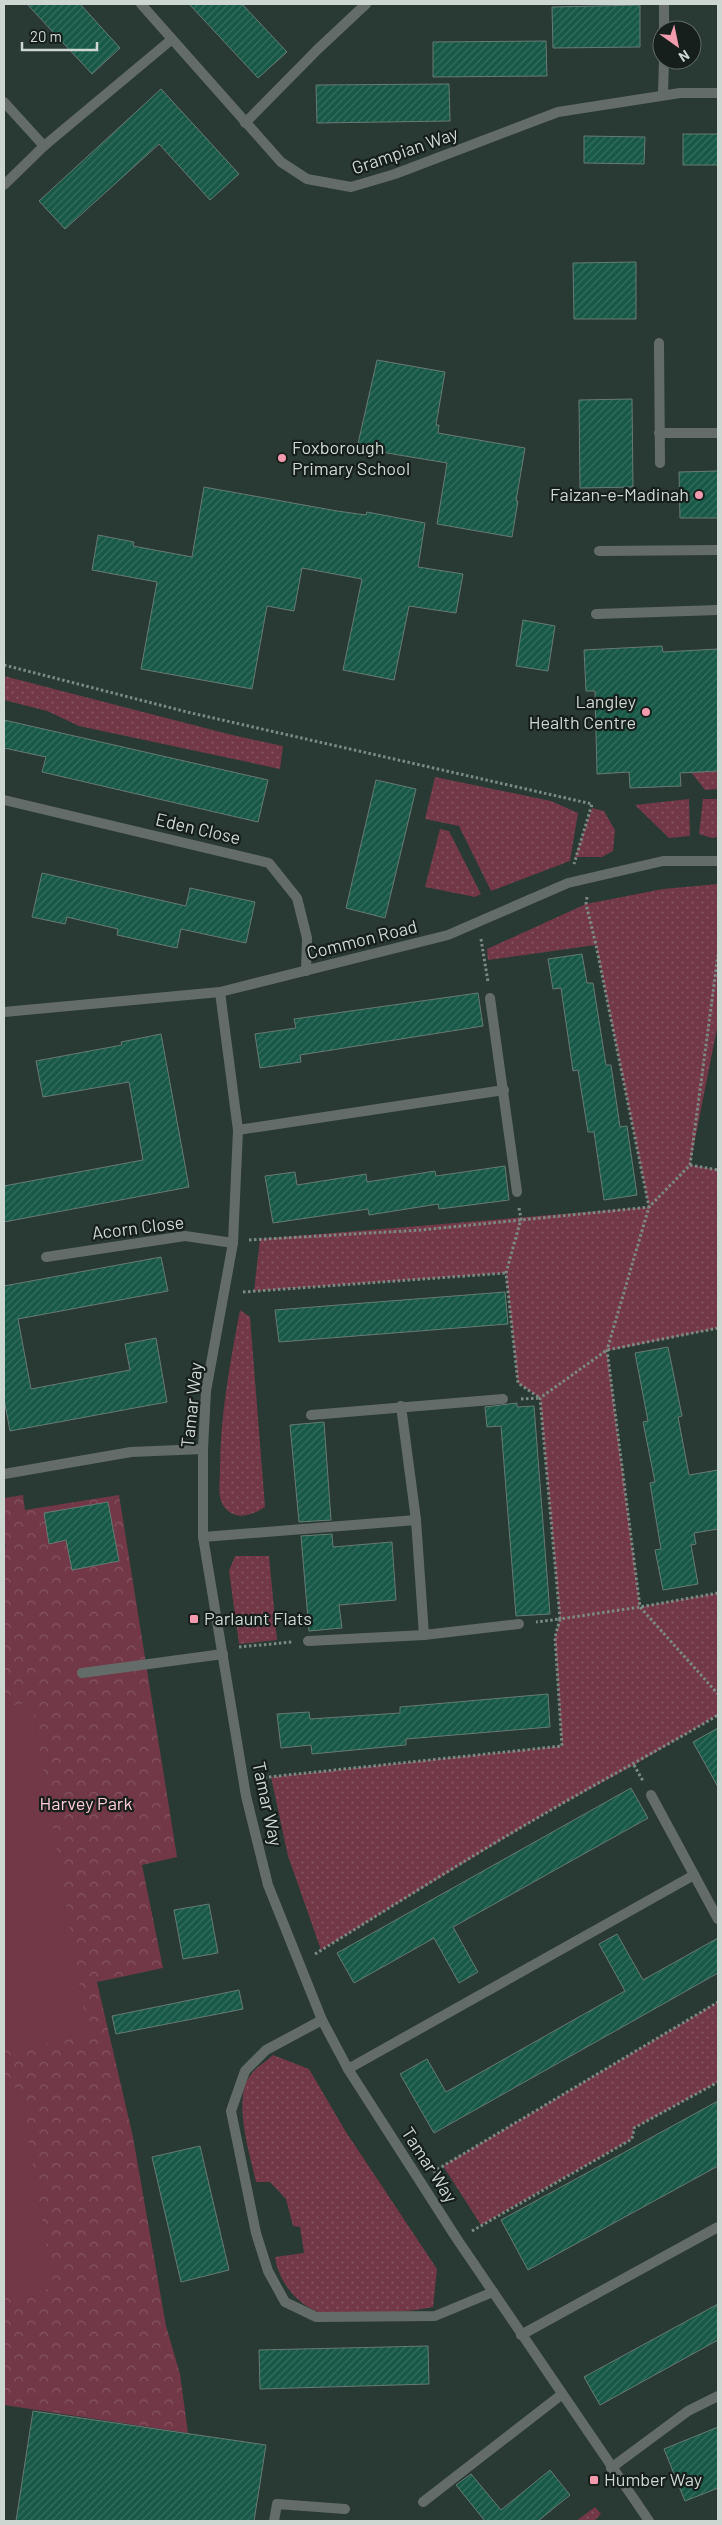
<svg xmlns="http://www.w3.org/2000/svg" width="722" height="2525" font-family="Barlow,sans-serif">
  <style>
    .grass { fill: url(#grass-dots) }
    .park { fill: url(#park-crowns) }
    .pitch { fill: #723847 }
    .building { fill: url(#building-hatch); stroke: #677a73 }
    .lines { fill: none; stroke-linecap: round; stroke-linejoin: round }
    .path { stroke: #7c8a84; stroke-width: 3; stroke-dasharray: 2.5 2.5; stroke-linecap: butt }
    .lane { stroke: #646c69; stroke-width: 10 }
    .street { stroke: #646c69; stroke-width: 10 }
    .poi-dot { fill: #f29aae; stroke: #171f1c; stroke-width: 2 }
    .labels { text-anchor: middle; stroke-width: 4.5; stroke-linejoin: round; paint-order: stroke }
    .street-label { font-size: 18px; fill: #ccd7d2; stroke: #171f1c }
    .poi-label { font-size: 18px; fill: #ccd7d2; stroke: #171f1c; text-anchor: start }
    .park-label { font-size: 18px; fill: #ffcbd5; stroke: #171f1c }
  </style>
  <defs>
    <pattern id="grass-dots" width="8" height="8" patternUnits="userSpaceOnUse" patternTransform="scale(1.25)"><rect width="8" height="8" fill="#723847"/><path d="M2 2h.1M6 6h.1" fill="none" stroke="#855461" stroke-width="1.8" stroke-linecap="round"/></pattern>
    <pattern id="park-crowns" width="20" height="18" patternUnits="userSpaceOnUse" patternTransform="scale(1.25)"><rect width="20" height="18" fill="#723847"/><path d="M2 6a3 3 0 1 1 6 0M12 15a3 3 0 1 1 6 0" fill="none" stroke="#855461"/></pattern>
    <pattern id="building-hatch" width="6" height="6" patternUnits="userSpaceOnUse" patternTransform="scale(1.25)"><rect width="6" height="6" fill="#175846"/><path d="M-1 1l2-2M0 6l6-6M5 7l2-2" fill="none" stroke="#386f60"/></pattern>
  </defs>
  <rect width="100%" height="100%" fill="#283a33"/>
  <g class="grass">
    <path d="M 4,676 L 232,735 L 283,746 L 280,769 L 79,726 L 47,711 L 4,700 Z"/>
    <path d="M 718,771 L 718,789 L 705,790 L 691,772 Z"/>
    <path d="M 435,777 L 551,801 L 578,813 L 570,861 L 491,891 L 459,826 L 425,819 Z"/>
    <path d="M 689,799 L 690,836 L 669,838 L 635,805 Z"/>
    <path d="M 703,799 L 718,799 L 718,837 L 712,838 L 699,834 Z"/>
    <path d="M 592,808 L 604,811 L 615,830 L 613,851 L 602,857 L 575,857 Z"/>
    <path d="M 440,829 L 449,831 L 481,894 L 475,897 L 425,887 Z"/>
    <path d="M 718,884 L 718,1023 L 690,1165 L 718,1170 L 718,1328 L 607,1351 L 640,1607 L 718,1593 L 718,1715 L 634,1765 L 546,1813 L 321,1950 L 288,1856 L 271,1777 L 562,1746 L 555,1637 L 560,1619 L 540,1398 L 518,1383 L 506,1273 L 254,1291 L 260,1239 L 649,1207 L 596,945 L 488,960 L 487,949 L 586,904 L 663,889 Z"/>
    <path d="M 240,1310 L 250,1317 L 265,1507 C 250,1517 230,1522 221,1501 C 218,1493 220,1479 220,1470 C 220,1416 230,1363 240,1310 Z"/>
    <path d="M 235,1556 L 269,1556 L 277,1640 L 239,1644 L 229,1571 Z"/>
    <path d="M 718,2002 L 718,2082 L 634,2128 L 632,2139 L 481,2225 L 443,2166 Z"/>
    <path d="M 273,2055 L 309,2069 L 346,2132 L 437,2269 L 433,2307 C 414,2311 395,2312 375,2313 C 363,2314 349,2316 337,2316 C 305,2315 279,2286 275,2257 L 304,2253 L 300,2227 L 293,2226 L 286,2199 L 270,2182 L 256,2182 C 250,2154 231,2097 252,2073 C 258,2066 267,2061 273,2055 Z"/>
    <path d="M 595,2507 L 601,2514 L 594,2521 L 576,2521 Z"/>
  </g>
  <path class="park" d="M 23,1495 L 25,1510 L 119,1495 L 177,1857 L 142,1865 L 163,1968 L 97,1982 L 133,2137 L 166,2326 L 180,2374 L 188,2433 L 4,2405 L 4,1547 L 6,1545 L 4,1542 L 4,1498 Z"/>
  <g class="pitch">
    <path d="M 32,1702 L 88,2036 L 4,2050 L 4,1707 Z"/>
    <path d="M 19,2087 L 54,2288 L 4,2296 L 4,2089 Z"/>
  </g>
  <g class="building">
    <path d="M 27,4 L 80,4 L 120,48 L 92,74 Z"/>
    <path d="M 189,4 L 242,4 L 287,52 L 258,78 Z"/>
    <path d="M 640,5 L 640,47 L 553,48 L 552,7 Z"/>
    <path d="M 546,41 L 547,76 L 433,77 L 433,42 Z"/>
    <path d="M 449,84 L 450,121 L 317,123 L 316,85 Z"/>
    <path d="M 161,89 L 239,174 L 210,200 L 159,144 L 65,229 L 39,201 Z"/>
    <rect x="683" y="134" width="35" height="31"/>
    <path d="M 584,136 L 645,137 L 644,164 L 584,163 Z"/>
    <path d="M 636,262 L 636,319 L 574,319 L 573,263 Z"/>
    <path d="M 377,360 L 445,372 L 436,425 L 439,425 L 438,433 L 525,448 L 516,501 L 518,501 L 512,537 L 437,524 L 447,463 L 357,448 Z"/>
    <path d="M 632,399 L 633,487 L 580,488 L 579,400 Z"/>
    <path d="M 718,471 L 718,518 L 680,518 L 679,472 Z"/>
    <path d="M 204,487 L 337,511 L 366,515 L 367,512 L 425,523 L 418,567 L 463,574 L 456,613 L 409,606 L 394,680 L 343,670 L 362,579 L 302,568 L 294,611 L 267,606 L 252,689 L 141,669 L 157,582 L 92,570 L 98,535 L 134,542 L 133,546 L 192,557 Z"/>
    <path d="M 523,620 L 555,626 L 548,671 L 516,666 Z"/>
    <path d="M 662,646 L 663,652 L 718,649 L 718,771 L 680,773 L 681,786 L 630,788 L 629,772 L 597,774 L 595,691 L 586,691 L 584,650 Z"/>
    <path d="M 4,720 L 268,780 L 258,822 L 42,772 L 46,757 L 4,748 Z"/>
    <path d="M 376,780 L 416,789 L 385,918 L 346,908 Z"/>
    <path d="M 42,873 L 186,906 L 190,888 L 255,902 L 246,943 L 181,929 L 177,948 L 117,935 L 118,929 L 67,917 L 65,924 L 32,917 Z"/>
    <path d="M 582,954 L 587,983 L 593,983 L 606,1065 L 611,1065 L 620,1127 L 627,1126 L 637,1195 L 604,1200 L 594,1132 L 588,1132 L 578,1070 L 573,1071 L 561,988 L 553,989 L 548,959 Z"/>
    <path d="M 478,993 L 483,1026 L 300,1055 L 301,1062 L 260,1068 L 255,1034 L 296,1028 L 294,1019 Z"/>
    <path d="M 161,1034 L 189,1187 L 4,1222 L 4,1186 L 143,1160 L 129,1082 L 43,1097 L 36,1061 L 122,1045 L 121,1042 Z"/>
    <path d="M 505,1166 L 509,1200 L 439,1209 L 438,1204 L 369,1215 L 368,1209 L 273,1223 L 265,1176 L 295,1172 L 297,1185 L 366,1174 L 367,1182 L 435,1171 L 436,1176 Z"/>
    <path d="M 161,1257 L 168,1291 L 18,1319 L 31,1389 L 130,1370 L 125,1344 L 156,1338 L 167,1402 L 10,1431 L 4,1399 L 4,1286 Z"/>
    <path d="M 505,1292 L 508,1324 L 279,1342 L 275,1310 Z"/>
    <path d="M 668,1347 L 682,1416 L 678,1417 L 689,1475 L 718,1470 L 718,1529 L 694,1533 L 696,1544 L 691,1545 L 698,1584 L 663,1590 L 655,1550 L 661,1549 L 650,1483 L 655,1482 L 643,1422 L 648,1421 L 635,1353 Z"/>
    <path d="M 517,1403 L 517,1407 L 534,1406 L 550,1614 L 516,1616 L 501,1426 L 487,1427 L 485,1407 Z"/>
    <path d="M 324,1422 L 331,1520 L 299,1522 L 290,1425 Z"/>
    <path d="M 108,1502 L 119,1561 L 72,1570 L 66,1540 L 49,1544 L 44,1513 Z"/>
    <path d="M 332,1534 L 333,1547 L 392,1542 L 396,1600 L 339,1605 L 342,1628 L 309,1631 L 301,1536 Z"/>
    <path d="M 548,1694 L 550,1727 L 406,1739 L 406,1745 L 312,1754 L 311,1745 L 281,1748 L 277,1714 L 309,1712 L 310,1719 L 400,1713 L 400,1707 Z"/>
    <path d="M 718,1728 L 718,1787 L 693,1742 Z"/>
    <path d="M 631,1788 L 648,1818 L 453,1927 L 478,1972 L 459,1983 L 434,1938 L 354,1983 L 337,1953 Z"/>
    <path d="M 209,1904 L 218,1953 L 183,1959 L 174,1910 Z"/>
    <path d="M 617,1934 L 643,1980 L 718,1938 L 718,1973 L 434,2133 L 400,2074 L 427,2059 L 446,2092 L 625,1991 L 599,1944 Z"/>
    <path d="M 239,1990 L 243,2009 L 116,2034 L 112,2016 Z"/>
    <path d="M 718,2101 L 718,2166 L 528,2270 L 501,2220 Z"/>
    <path d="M 200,2146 L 229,2270 L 181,2282 L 152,2157 Z"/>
    <path d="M 718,2304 L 718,2340 L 600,2405 L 584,2377 Z"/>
    <path d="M 428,2346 L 429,2384 L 260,2389 L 259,2350 Z"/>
    <path d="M 33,2411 L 266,2445 L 254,2521 L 16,2521 Z"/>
    <path d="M 718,2427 L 718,2488 L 685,2501 L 664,2449 Z"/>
    <path d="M 550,2470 L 570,2495 L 538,2521 L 485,2521 L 456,2485 L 471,2474 L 501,2510 Z"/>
  </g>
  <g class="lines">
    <g class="path">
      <path d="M 4,665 L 187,712 L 592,804 L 574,864"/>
      <path d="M 587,897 L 586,904 L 596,945 L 649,1207 L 607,1350 L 640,1607 L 718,1694"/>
      <path d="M 481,939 L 488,982"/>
      <path d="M 690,1165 L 718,1170"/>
      <path d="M 519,1208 L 521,1219 L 506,1273 L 518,1383 L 540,1398"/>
      <path d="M 249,1240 L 422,1230 L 649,1207 L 690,1165 L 718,955"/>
      <path d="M 243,1292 L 506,1273"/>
      <path d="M 718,1328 L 607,1350 L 540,1398 L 560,1619 L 640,1607 L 718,1593"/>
      <path d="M 521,1399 L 539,1398"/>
      <path d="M 239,1647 L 292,1642"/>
      <path d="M 634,1765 L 643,1781"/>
      <path d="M 259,1778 L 562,1746 L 555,1637 L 560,1619 L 536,1622"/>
      <path d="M 315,1954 C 391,1907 466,1859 544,1814 C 602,1780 661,1749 718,1715"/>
      <path d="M 433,2172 L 718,2002"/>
      <path d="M 472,2231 L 632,2139 L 634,2128 L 718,2082"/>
    </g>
    <g class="lane">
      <path d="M 664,30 L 664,4"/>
      <path d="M 663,95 L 664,60"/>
      <path d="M 4,102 L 44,146"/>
      <path d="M 599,551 L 718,550"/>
      <path d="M 596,614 L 718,610"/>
      <path d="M 82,1673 L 223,1654"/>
      <path d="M 423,2502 L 561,2395"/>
      <path d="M 274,2521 L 277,2504 L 345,2509"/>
    </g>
    <g class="street">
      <path d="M 141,4 L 281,162 L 307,179 L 351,187 L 395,174 L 558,112 L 680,93 L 718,93"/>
      <path d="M 245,123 L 318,49 L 366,4"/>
      <path d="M 4,185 L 44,146 L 171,40"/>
      <path d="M 659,343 L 660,463"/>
      <path d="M 659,433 L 718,433"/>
      <path d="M 4,800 L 269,863 L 297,898 L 307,938 L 306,971"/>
      <path d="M 220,992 L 238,1130 L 233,1243 L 206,1391 L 203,1449 L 203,1537 L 246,1796 L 268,1885 L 322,2020 L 348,2069 L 457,2239 L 649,2521"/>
      <path d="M 490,998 L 517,1192"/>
      <path d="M 4,1012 L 220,992 L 448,935 L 568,883 L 663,861 L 718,861"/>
      <path d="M 238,1130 L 504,1090"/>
      <path d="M 46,1257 L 185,1236 L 233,1243"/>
      <path d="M 401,1406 L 416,1520 L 424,1635"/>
      <path d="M 311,1415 L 503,1399"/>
      <path d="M 4,1474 L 131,1452 L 203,1449"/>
      <path d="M 203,1537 L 416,1520"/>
      <path d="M 308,1641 L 424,1635 L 519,1624"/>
      <path d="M 651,1795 L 718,1919"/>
      <path d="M 322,2020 L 266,2050 L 245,2071 L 231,2111 L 256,2233 L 268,2271 L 285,2302 L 316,2317 L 435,2316 L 493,2292"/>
      <path d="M 348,2069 L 694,1875"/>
      <path d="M 521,2335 L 718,2227"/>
      <path d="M 611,2468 L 688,2411 L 718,2396"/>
    </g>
  </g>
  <g class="poi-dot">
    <circle cx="282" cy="458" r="5"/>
    <circle cx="699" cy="495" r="5"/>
    <circle cx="646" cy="712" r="5"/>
    <rect x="189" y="1614" width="10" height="10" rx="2.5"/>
    <rect x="589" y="2475" width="10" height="10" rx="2.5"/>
  </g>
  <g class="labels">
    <g class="street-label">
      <text transform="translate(405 151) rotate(-19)" y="6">Grampian Way</text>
      <text transform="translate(198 829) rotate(13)" y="6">Eden Close</text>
      <text transform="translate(362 940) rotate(-14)" y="6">Common Road</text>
      <text transform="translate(138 1228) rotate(-7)" y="6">Acorn Close</text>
      <text transform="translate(192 1405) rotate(-84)" y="6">Tamar Way</text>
      <text transform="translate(267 1804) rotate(78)" y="6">Tamar Way</text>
      <text transform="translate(429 2165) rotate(57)" y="6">Tamar Way</text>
    </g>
    <g class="poi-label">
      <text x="292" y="454">Foxborough<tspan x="292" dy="21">Primary School</tspan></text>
      <text x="689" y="501" text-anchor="end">Faizan-e-Madinah</text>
      <text x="636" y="708" text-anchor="end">Langley<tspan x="636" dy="21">Health Centre</tspan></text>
      <text x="204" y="1625">Parlaunt Flats</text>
      <text x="604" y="2486">Humber Way</text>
    </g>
    <g class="park-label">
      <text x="86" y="1810">Harvey Park</text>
    </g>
  </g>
  <rect width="722" height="2525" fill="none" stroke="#ccd7d2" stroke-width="10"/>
  <g transform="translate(677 45) rotate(147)"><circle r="24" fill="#171f1c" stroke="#5f6965"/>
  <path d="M0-4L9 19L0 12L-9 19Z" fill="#f29aae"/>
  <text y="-8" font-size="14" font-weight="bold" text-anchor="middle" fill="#ccd7d2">N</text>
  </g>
  <path d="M22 42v8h75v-8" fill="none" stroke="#ccd7d2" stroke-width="2.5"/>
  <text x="30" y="42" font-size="15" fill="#ccd7d2" stroke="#171f1c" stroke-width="4" paint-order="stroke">20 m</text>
</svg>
